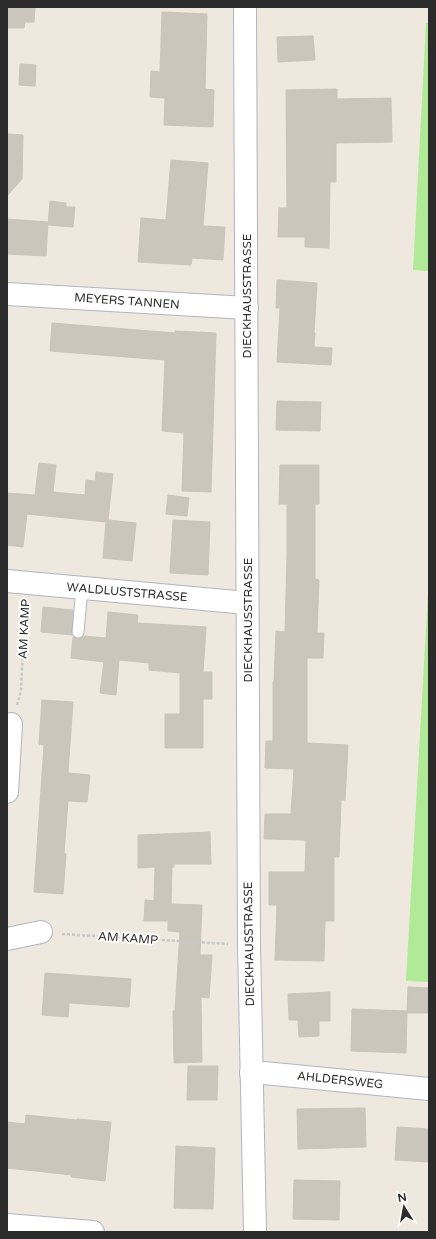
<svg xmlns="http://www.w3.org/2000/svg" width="436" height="1239" font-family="'Varela Round',sans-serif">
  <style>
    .green { fill: #b0ea96 }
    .building { fill: #cac6bc; stroke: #cbc5b7 }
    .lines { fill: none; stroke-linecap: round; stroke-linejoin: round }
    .service-casing { stroke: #b2b4c1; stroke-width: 13 }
    .minor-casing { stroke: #b2b4c1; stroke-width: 24 }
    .path { stroke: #c8c8c8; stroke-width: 2.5; stroke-dasharray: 3 2; stroke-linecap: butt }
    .service { stroke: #fff; stroke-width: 11 }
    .minor { stroke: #fff; stroke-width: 22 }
    .labels { text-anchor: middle; stroke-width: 4; stroke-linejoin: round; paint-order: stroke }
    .street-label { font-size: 12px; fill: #2c2c2c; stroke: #fff }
  </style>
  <rect width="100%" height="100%" fill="#efe8de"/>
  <g class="green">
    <path d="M 426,23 L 429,23 L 429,271 L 413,270 Z"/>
    <path d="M 429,575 L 429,982 L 406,981 Z"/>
  </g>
  <g class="building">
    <path d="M 7,7 L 35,7 L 34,22 L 25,22 L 24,28 L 7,28 Z"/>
    <path d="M 162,12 L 207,14 L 205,89 L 214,90 L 213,127 L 164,125 L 165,98 L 150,97 L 151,71 L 160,72 Z"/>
    <path d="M 313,36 L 315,60 L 278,62 L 277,37 Z"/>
    <path d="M 20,64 L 36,65 L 35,86 L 19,85 Z"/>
    <path d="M 337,89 L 337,99 L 391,98 L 392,142 L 336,143 L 336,182 L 330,182 L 329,248 L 305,247 L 305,237 L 278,237 L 279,208 L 287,208 L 286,90 Z"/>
    <path d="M 7,134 L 23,135 L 22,179 L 7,196 Z"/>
    <path d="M 171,160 L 208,163 L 203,226 L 225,227 L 223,260 L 192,258 L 191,265 L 138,262 L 141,218 L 166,220 Z"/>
    <path d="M 50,201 L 66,203 L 66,207 L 75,207 L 73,227 L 48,225 Z"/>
    <path d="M 7,219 L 48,222 L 46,256 L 7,254 Z"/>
    <path d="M 277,280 L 317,283 L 314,333 L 315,333 L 314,347 L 332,348 L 331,365 L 277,362 L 280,308 L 276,308 Z"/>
    <path d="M 52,323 L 175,333 L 175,331 L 216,333 L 211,492 L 182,491 L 184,433 L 162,431 L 165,360 L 50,351 Z"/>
    <path d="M 277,401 L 321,402 L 320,431 L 276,430 Z"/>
    <path d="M 39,463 L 56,465 L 53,492 L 85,495 L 86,480 L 95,481 L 96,472 L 113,474 L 108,520 L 136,523 L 132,561 L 103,558 L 106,522 L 27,514 L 23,547 L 7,545 L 7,493 L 35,495 Z"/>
    <path d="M 280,465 L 319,465 L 319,504 L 315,504 L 315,579 L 319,580 L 317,633 L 324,633 L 323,658 L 307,658 L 307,743 L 348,745 L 345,800 L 341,800 L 339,857 L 334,857 L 334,921 L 325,921 L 324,961 L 275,960 L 277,905 L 269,905 L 269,872 L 305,872 L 306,840 L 264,839 L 265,814 L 291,814 L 294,769 L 265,768 L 266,741 L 273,741 L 273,682 L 274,682 L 276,631 L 285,632 L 287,556 L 287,504 L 279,504 Z"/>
    <path d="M 168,495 L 189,498 L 187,516 L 166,514 Z"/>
    <path d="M 173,520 L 210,522 L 208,575 L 170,573 Z"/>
    <path d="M 43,607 L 73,610 L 72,635 L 41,632 Z"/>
    <path d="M 108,612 L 138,615 L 137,623 L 206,627 L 203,672 L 212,672 L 212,699 L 203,699 L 203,748 L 165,748 L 165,714 L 180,714 L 180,673 L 149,670 L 149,663 L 119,660 L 116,695 L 100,693 L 104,662 L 71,658 L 73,637 L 78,639 L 84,636 L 106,638 Z"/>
    <path d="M 42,700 L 73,702 L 68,773 L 90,775 L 87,802 L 68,801 L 64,853 L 66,854 L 63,894 L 34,892 L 44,745 L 39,744 Z"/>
    <path d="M 210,832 L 211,864 L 174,864 L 174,867 L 172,867 L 171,904 L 202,905 L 200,955 L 212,955 L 209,998 L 201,997 L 202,1062 L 174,1063 L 173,1011 L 175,1011 L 180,932 L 168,931 L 168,921 L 144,921 L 145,900 L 154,901 L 155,867 L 138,868 L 138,835 Z"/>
    <path d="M 45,973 L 131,979 L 129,1007 L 69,1003 L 68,1017 L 42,1015 Z"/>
    <path d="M 408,987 L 429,988 L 429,1013 L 407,1013 Z"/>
    <path d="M 330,992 L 330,1021 L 319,1021 L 319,1036 L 299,1037 L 298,1020 L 289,1020 L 288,994 Z"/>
    <path d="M 352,1009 L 407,1011 L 406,1053 L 351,1051 Z"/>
    <path d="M 188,1066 L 218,1066 L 217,1100 L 187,1100 Z"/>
    <path d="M 365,1108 L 366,1147 L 298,1149 L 297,1109 Z"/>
    <path d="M 26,1115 L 77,1120 L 77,1119 L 111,1122 L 105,1181 L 71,1177 L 72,1175 L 7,1168 L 7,1122 L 25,1124 Z"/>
    <path d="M 397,1127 L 429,1129 L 429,1162 L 395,1160 Z"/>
    <path d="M 176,1146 L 215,1148 L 213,1209 L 174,1208 Z"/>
    <path d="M 294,1180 L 340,1181 L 339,1220 L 293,1219 Z"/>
  </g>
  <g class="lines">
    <defs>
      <path id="service" d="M 78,632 L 82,588"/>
      <g id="minor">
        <path d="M 245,7 L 249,945 L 255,1232"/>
        <path d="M 7,294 L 247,308"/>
        <path d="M 7,581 L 247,603"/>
        <path d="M 7,792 L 11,724"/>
        <path d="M 7,939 L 41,932"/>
        <path d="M 251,1073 L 264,1073 L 429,1089"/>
        <path d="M 7,1225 L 93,1232"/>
      </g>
    </defs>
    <use href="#service" class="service-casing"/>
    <use href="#minor" class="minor-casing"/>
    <g class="path">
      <path d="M 17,705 L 21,691 L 25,603"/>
      <path d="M 62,934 L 228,944"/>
    </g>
    <use href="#service" class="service"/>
    <use href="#minor" class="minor"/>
  </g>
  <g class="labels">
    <g class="street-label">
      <text transform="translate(247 296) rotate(-90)" y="4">DIECKHAUSSTRASSE</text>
      <text transform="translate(127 301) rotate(4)" y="4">MEYERS TANNEN</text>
      <text transform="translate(127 592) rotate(5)" y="4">WALDLUSTSTRASSE</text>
      <text transform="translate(248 620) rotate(-90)" y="4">DIECKHAUSSTRASSE</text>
      <text transform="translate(24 629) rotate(-87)" y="4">AM KAMP</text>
      <text transform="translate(128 938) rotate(4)" y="4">AM KAMP</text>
      <text transform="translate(249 944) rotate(-91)" y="4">DIECKHAUSSTRASSE</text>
      <text transform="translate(340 1080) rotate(6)" y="4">AHLDERSWEG</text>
    </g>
  </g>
  <rect width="436" height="1239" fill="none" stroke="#2c2c2c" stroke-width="16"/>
  <g transform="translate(404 1207) rotate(349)" stroke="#ffffff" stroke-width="3" paint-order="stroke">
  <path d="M0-3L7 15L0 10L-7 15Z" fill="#2c2c2c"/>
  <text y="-6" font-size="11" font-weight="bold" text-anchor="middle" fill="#2c2c2c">N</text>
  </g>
</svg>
